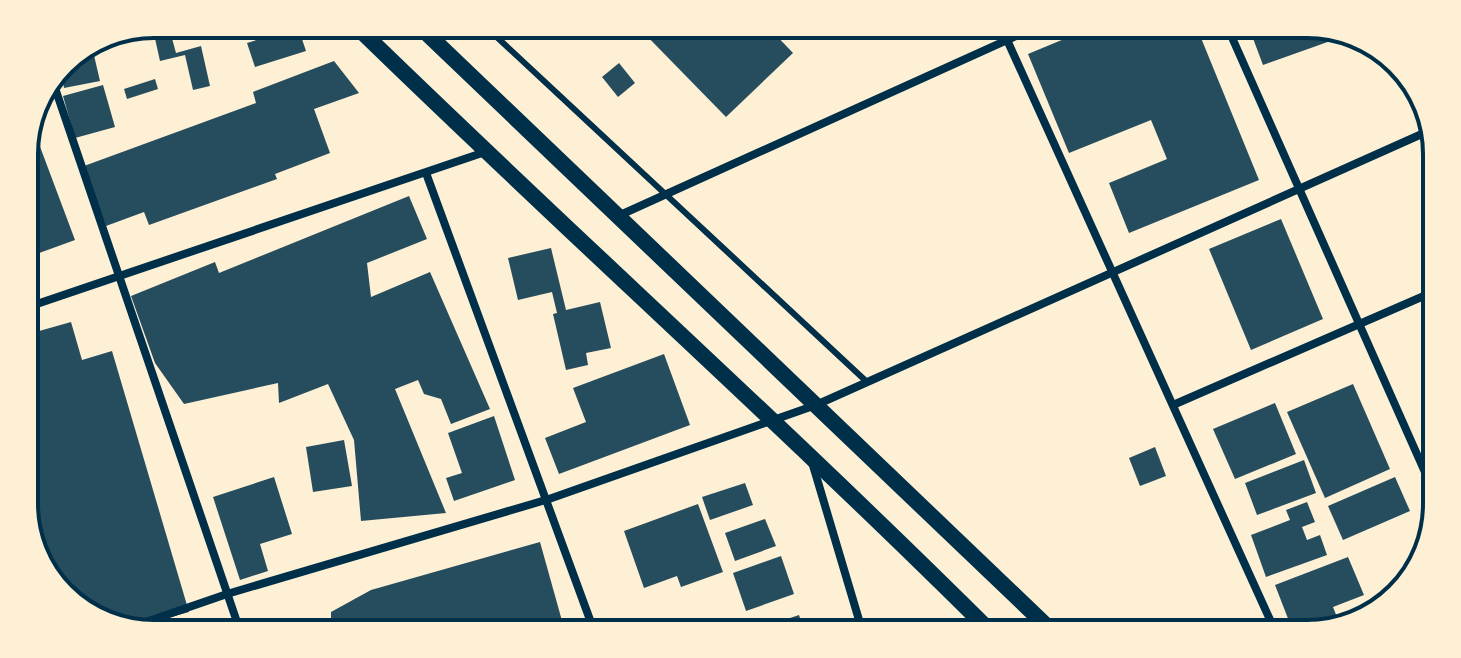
<svg xmlns="http://www.w3.org/2000/svg" width="1461" height="658" font-family="'Source Sans 3',sans-serif">
  <style>
    .building { fill: #264d5e }
    .lines { fill: none; stroke-linecap: round; stroke-linejoin: round }
    .service { stroke: #003049; stroke-width: 6 }
    .minor { stroke: #003049; stroke-width: 8 }
    .secondary { stroke: #003049; stroke-width: 16 }
    .rim { fill: none; stroke: #003049; stroke-width: 4 }
  </style>
  <rect width="100%" height="100%" fill="#fdf0d5"/>
  <g class="building">
    <path d="M 298,27 L 306,51 L 255,67 L 247,43 Z"/>
    <path d="M 639,28 L 770,29 L 793,53 L 726,117 Z"/>
    <path d="M 918,30 L 943,31 L 922,39 Z"/>
    <path d="M 170,31 L 176,53 L 201,46 L 210,86 L 193,90 L 185,55 L 160,61 L 154,34 Z"/>
    <path d="M 1081,32 L 1199,33 L 1259,180 L 1129,233 L 1109,183 L 1167,159 L 1151,120 L 1069,153 L 1028,54 Z"/>
    <path d="M 1251,33 L 1334,34 L 1336,39 L 1263,65 Z"/>
    <path d="M 93,51 L 100,81 L 64,88 L 61,71 L 68,57 Z"/>
    <path d="M 334,61 L 359,93 L 314,109 L 330,153 L 275,174 L 277,179 L 149,225 L 144,212 L 106,226 L 84,166 L 256,103 L 253,92 Z"/>
    <path d="M 619,63 L 635,83 L 618,97 L 602,77 Z"/>
    <path d="M 155,79 L 158,89 L 127,99 L 124,89 Z"/>
    <path d="M 103,85 L 115,127 L 75,138 L 63,96 Z"/>
    <path d="M 33,128 L 75,240 L 31,256 L 36,236 L 25,234 L 24,145 Z"/>
    <path d="M 409,196 L 427,239 L 367,263 L 371,297 L 430,272 L 490,409 L 451,424 L 441,399 L 424,394 L 418,380 L 395,389 L 446,513 L 361,521 L 354,440 L 328,384 L 279,403 L 278,383 L 184,404 L 155,363 L 131,296 L 215,262 L 219,273 Z"/>
    <path d="M 1281,219 L 1323,319 L 1251,350 L 1209,249 Z"/>
    <path d="M 551,248 L 566,310 L 600,302 L 611,348 L 586,353 L 588,365 L 566,370 L 553,314 L 557,313 L 552,292 L 518,300 L 508,258 Z"/>
    <path d="M 71,322 L 82,360 L 112,351 L 189,612 L 146,624 L 104,624 L 51,583 L 26,529 L 25,335 Z"/>
    <path d="M 664,354 L 690,425 L 559,474 L 545,438 L 586,422 L 573,388 Z"/>
    <path d="M 1353,384 L 1390,469 L 1325,498 L 1287,412 Z"/>
    <path d="M 1275,403 L 1296,454 L 1235,479 L 1213,429 Z"/>
    <path d="M 494,416 L 515,480 L 454,501 L 446,478 L 462,473 L 448,433 Z"/>
    <path d="M 344,440 L 352,486 L 313,492 L 306,447 Z"/>
    <path d="M 1155,447 L 1166,476 L 1140,486 L 1129,458 Z"/>
    <path d="M 1304,460 L 1316,493 L 1257,515 L 1245,483 Z"/>
    <path d="M 274,477 L 292,534 L 260,544 L 268,571 L 240,580 L 213,497 Z"/>
    <path d="M 1395,477 L 1410,511 L 1343,540 L 1328,506 Z"/>
    <path d="M 745,483 L 753,505 L 710,520 L 702,497 Z"/>
    <path d="M 1307,502 L 1315,522 L 1302,527 L 1307,540 L 1320,535 L 1327,555 L 1266,577 L 1251,535 L 1290,520 L 1286,510 Z"/>
    <path d="M 698,504 L 723,572 L 681,587 L 677,576 L 644,588 L 624,531 Z"/>
    <path d="M 765,519 L 776,546 L 735,561 L 725,533 Z"/>
    <path d="M 540,542 L 564,628 L 331,626 L 331,612 L 371,590 Z"/>
    <path d="M 781,556 L 794,594 L 746,611 L 733,573 Z"/>
    <path d="M 1348,557 L 1364,595 L 1333,607 L 1340,625 L 1315,634 L 1294,634 L 1275,585 Z"/>
    <path d="M 799,615 L 804,630 L 757,629 Z"/>
  </g>
  <g class="lines">
    <path class="service" d="M 486,27 L 867,382"/>
    <g class="minor">
      <path d="M 1003,31 L 1276,633"/>
      <path d="M 1230,33 L 1428,479"/>
      <path d="M 54,85 L 238,625"/>
      <path d="M 426,173 L 593,628"/>
      <path d="M 618,216 L 1027,31"/>
      <path d="M 25,308 L 485,152"/>
      <path d="M 1173,405 L 1433,292"/>
      <path d="M 812,462 L 862,630"/>
      <path d="M 140,624 L 227,594 L 549,499 L 816,405 L 1433,129"/>
    </g>
    <g class="secondary">
      <path d="M 356,26 C 565,230 783,425 990,631"/>
      <path d="M 419,26 L 1053,632"/>
    </g>
  </g>
  <path d="M0 0H1461V658H0ZM154 38H1307A116 116 0 0 1 1423 154V504A116 116 0 0 1 1307 620H154A116 116 0 0 1 38 504V154A116 116 0 0 1 154 38Z" fill="#fdf0d5" fill-rule="evenodd"/>
  <path class="rim" d="M154 38H1307A116 116 0 0 1 1423 154V504A116 116 0 0 1 1307 620H154A116 116 0 0 1 38 504V154A116 116 0 0 1 154 38Z"/>
</svg>
